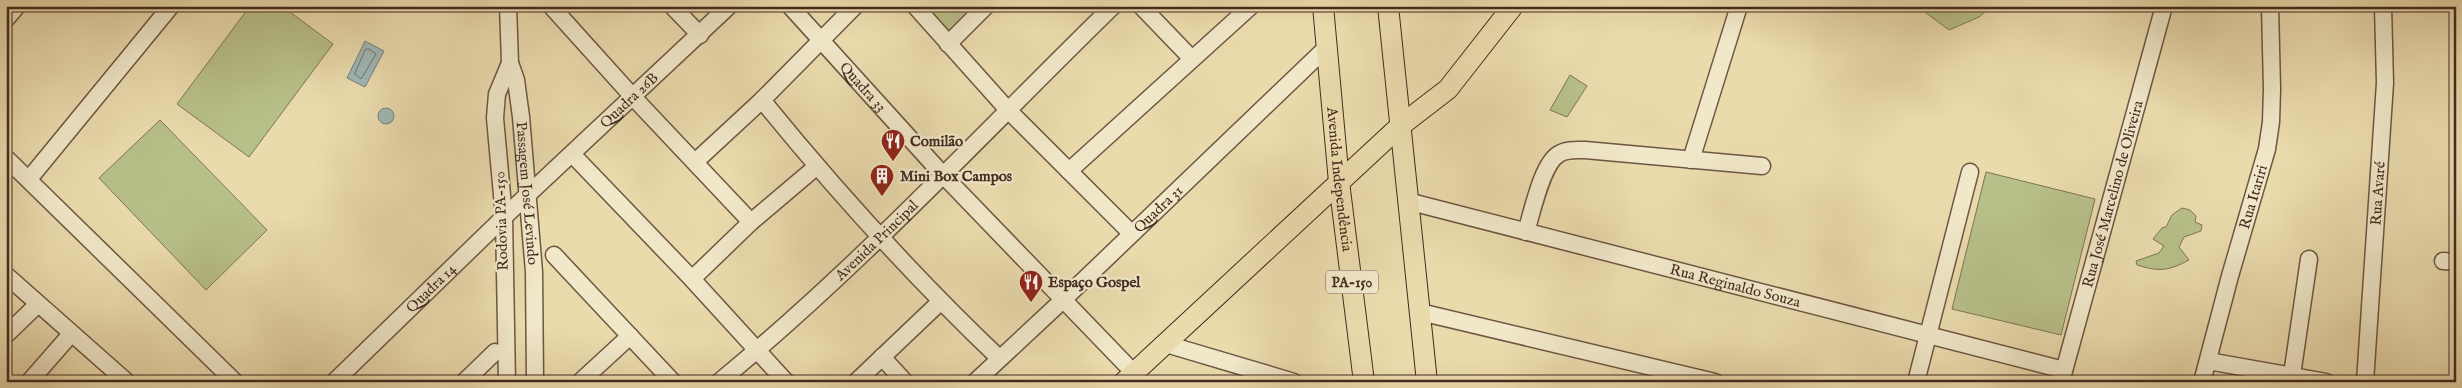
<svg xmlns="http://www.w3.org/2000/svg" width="2462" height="388" font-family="'IM FELL English',serif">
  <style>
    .green { fill: #b8c089; stroke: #7e7554 }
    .water { fill: #9eb8b7; stroke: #7a7f7b }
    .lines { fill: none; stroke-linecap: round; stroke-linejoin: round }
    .shore { stroke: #71716c; stroke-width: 1 }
    .minor-casing { stroke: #6e5643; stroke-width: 19 }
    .major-casing { stroke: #442a20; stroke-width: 22 }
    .minor { stroke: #f1e8ca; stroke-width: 16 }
    .major { stroke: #eadbad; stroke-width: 20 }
    .labels { text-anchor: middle; stroke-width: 4.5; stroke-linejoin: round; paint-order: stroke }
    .shield { fill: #f1e8ca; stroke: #786353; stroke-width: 1 }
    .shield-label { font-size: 14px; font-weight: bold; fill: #442a20 }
    .street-label { font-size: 15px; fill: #442a20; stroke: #f1e8ca }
    .poi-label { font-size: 15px; font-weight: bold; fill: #442a20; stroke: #f1e8ca; text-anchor: start }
  </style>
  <rect width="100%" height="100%" fill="#eadbad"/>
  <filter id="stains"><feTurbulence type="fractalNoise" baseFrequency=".004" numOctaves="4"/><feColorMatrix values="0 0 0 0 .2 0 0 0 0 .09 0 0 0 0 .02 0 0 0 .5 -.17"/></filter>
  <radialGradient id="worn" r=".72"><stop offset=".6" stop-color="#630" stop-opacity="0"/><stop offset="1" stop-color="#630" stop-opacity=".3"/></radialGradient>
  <g class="green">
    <path d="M 250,6 L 282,6 L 333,44 L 249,157 L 177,104 Z"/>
    <path d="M 919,6 L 965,6 L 973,15 L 950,38 Z"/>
    <path d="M 1927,6 L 1992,6 L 1979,17 L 1949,30 L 1925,12 Z"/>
    <path d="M 1570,75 L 1587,86 L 1567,117 L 1550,110 Z"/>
    <path d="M 160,120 L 267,230 L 206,290 L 99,178 Z"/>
    <path d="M 1986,172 L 2095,199 L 2061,335 L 1952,309 Z"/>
    <path d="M 2182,208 L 2190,210 L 2196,216 L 2195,222 L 2202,225 L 2201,231 L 2184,237 L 2179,247 L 2189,260 C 2168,271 2160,272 2137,265 L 2136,261 L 2159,253 L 2164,246 L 2153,239 L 2162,228 L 2166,227 L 2172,215 Z"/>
  </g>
  <g class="water">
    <path d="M 365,41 L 384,51 L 365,87 L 347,78 Z"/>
    <circle cx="386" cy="116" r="8"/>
  </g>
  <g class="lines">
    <path class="shore" d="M 366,49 L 369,49 L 376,54 L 361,79 L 355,74 Z"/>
    <defs>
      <g id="minor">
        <path id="s1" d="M 508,6 L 510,63 L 516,80 L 521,117 L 534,272 L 535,382"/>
        <path d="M 551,6 L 633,97 L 751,222"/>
        <path d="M 672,6 L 700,35"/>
        <path id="s2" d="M 790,6 L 943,175 L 1134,373"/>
        <path d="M 915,6 L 1007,109 L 1131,233"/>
        <path d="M 1141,6 L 1192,59"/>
        <path d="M 6,19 L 17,6"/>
        <path d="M 948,44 L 986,6"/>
        <path d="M 762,100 C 836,191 914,277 999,358"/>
        <path d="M 572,154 L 692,279 L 786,382"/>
        <path d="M 6,158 L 235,382"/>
        <path d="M 1691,160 L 1739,6"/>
        <path d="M 695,162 L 762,100 L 855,6"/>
        <path d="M 1069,171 L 1251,6"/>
        <path d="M 29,179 L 171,6"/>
        <path id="s3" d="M 1407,201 L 2064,370"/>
        <path d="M 1526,232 C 1532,213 1542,163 1559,154 C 1566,149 1577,150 1585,150 L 1762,166"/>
        <path d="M 554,255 L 673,382"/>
        <path d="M 2443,261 L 2456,262"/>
        <path d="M 6,275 L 127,382"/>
        <path d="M 692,279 L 751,222 L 816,167"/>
        <path d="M 1420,312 L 1715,382"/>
        <path d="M 6,335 L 38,304"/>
        <path d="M 1166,344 L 1294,382"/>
        <path d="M 882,357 L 905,382"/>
        <path d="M 2208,361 L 2326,382"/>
        <path d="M 2292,375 L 2309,259"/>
        <path d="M 29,382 L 71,334"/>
        <path id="s4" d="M 334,382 L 504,217 L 729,6"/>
        <path d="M 464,382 L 495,352"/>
        <path d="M 507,382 L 504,217 L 495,118 L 497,94 L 510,63"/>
        <path d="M 580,382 L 630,336"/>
        <path id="s5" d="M 719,382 C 859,267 983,133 1113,6"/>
        <path d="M 856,382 L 940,302"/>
        <path id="s6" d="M 975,382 L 1064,299 L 1327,47"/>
        <path d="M 1916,382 L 1970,172"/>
        <path id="s7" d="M 2061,382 L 2164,6"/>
        <path id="s8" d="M 2202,382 L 2230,276 L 2267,149 L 2271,122 L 2272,89 L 2270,6"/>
        <path id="s9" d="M 2365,382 L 2385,83 L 2383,6"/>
      </g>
      <g id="major">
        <path id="s10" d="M 1323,6 L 1339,182 L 1364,382"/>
        <path d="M 1388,6 L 1427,382"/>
        <path d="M 1124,382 L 1400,126 L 1448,89 L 1513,6"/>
      </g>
    </defs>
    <use href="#minor" class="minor-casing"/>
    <use href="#major" class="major-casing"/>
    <use href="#minor" class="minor"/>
    <use href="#major" class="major"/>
  </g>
  <defs>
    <symbol id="restaurant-pin" viewBox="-11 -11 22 30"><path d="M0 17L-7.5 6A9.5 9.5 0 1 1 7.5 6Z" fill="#8f2418" stroke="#f1e8ca"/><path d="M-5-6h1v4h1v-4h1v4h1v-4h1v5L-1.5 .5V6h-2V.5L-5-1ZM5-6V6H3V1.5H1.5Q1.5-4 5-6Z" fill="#fff"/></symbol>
    <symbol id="building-pin" viewBox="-11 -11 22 30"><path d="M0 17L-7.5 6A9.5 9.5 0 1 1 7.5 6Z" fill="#8f2418" stroke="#f1e8ca"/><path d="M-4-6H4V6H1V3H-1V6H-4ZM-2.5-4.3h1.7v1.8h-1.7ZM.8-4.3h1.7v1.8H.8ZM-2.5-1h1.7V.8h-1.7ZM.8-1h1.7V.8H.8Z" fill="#fff"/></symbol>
  </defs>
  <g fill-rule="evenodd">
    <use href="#restaurant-pin" x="879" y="127" width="28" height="38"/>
    <use href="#building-pin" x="868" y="162" width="28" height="38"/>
    <use href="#restaurant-pin" x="1017" y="268" width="28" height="38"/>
  </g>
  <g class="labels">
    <rect class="shield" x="1326" y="270.5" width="52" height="23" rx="4"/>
    <g class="shield-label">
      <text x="1352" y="287">PA-150</text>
    </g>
    <g class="street-label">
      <text dy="5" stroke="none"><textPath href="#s2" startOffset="109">Quadra 33</textPath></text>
      <text dy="5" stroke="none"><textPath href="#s4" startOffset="408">Quadra 26B</textPath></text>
      <text dy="5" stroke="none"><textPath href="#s10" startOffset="174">Avenida Independência</textPath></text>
      <text dy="5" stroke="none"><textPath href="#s1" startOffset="189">Passagem José Levindo</textPath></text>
      <text dy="5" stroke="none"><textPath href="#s7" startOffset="195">Rua José Marcelino de Oliveira</textPath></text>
      <text dy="5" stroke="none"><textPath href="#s9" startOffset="189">Rua Avaré</textPath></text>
      <text dy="5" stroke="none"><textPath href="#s8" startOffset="192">Rua Itariri</textPath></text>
      <text dy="5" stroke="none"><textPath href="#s6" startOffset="252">Quadra 31</textPath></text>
      <text transform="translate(501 221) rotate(-92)" y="5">Rodovia PA-150</text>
      <text dy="5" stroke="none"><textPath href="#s5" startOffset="212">Avenida Principal</textPath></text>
      <text dy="5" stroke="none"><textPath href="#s3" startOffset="339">Rua Reginaldo Souza</textPath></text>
      <text dy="5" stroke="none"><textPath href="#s4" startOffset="135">Quadra 14</textPath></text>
    </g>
    <g class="poi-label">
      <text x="910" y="146">Comilão</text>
      <text x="900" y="181">Mini Box Campos</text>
      <text x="1048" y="287">Espaço Gospel</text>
    </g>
  </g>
  <rect width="2462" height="388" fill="none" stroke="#eadbad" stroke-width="25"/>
  <rect x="8" y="8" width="2447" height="373" fill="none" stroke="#442a20" stroke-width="2.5"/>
  <rect x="12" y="12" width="2437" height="363" fill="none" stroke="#442a20"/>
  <rect width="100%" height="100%" filter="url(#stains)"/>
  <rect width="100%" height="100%" fill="url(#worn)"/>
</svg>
